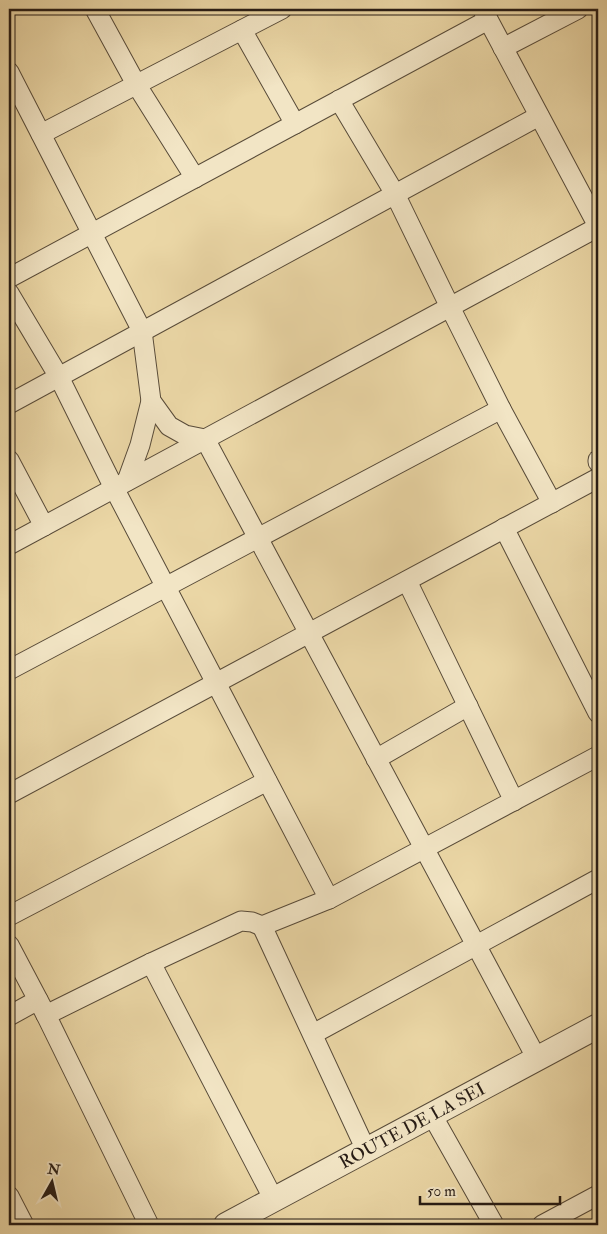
<svg xmlns="http://www.w3.org/2000/svg" width="607" height="1234" font-family="'IM FELL Double Pica',serif">
  <style>
    .lines { fill: none; stroke-linecap: round; stroke-linejoin: round }
    .minor-casing { stroke: #584b39; stroke-width: 21 }
    .tertiary-casing { stroke: #584b39; stroke-width: 26 }
    .minor { stroke: #f2e5c5; stroke-width: 19 }
    .tertiary { stroke: #f2e5c5; stroke-width: 24 }
    .labels { text-anchor: middle; stroke-width: 5; stroke-linejoin: round; paint-order: stroke }
    .street-label { font-size: 18px; fill: #271c15; stroke: #f2e5c5 }
  </style>
  <rect width="100%" height="100%" fill="#ebd7a6"/>
  <filter id="stains"><feTurbulence type="fractalNoise" baseFrequency=".004" numOctaves="4"/><feColorMatrix values="0 0 0 0 .2 0 0 0 0 .09 0 0 0 0 .02 0 0 0 .5 -.17"/></filter>
  <radialGradient id="worn" r=".72"><stop offset=".6" stop-color="#630" stop-opacity="0"/><stop offset="1" stop-color="#630" stop-opacity=".3"/></radialGradient>
  <g class="lines">
    <defs>
      <g id="minor">
        <path d="M 95,9 L 136,84 L 195,178"/>
        <path d="M 483,10 L 598,226"/>
        <path d="M 242,30 L 295,124"/>
        <path d="M 503,48 L 578,9"/>
        <path d="M 9,72 L 142,331 L 151,401 L 169,426 L 185,435 L 205,439 L 537,1059"/>
        <path d="M 339,100 L 395,194 L 450,307 L 501,409 L 552,503"/>
        <path d="M 41,134 L 282,9"/>
        <path d="M 9,278 L 488,20"/>
        <path d="M 9,293 L 59,377 L 114,488 L 329,899"/>
        <path d="M 9,404 L 539,116"/>
        <path d="M 9,460 L 44,526"/>
        <path d="M 598,460 L 598,462"/>
        <path d="M 127,481 L 140,445 L 151,401"/>
        <path d="M 504,528 L 598,713"/>
        <path d="M 9,545 L 598,227"/>
        <path d="M 407,581 L 514,801"/>
        <path d="M 9,670 L 501,409"/>
        <path d="M 376,759 L 468,706"/>
        <path d="M 9,794 L 598,478"/>
        <path d="M 9,916 L 267,781"/>
        <path d="M 262,926 L 366,1150"/>
        <path d="M 9,945 L 46,1015 L 149,1225"/>
        <path d="M 151,963 L 274,1200"/>
        <path d="M 46,1015 L 151,963 L 241,921 L 252,922 L 262,926 L 329,899 L 598,756"/>
        <path d="M 9,1016 L 38,1000"/>
        <path d="M 313,1034 L 598,879"/>
        <path d="M 432,1115 L 494,1225"/>
        <path d="M 9,1196 L 24,1225"/>
        <path d="M 542,1225 L 598,1195"/>
      </g>
      <g id="tertiary">
        <path id="s1" d="M 226,1225 L 598,1026"/>
      </g>
    </defs>
    <use href="#minor" class="minor-casing"/>
    <use href="#tertiary" class="tertiary-casing"/>
    <use href="#minor" class="minor"/>
    <use href="#tertiary" class="tertiary"/>
  </g>
  <g class="labels">
    <g class="street-label">
      <text dy="6" stroke="none"><textPath href="#s1" startOffset="211">ROUTE DE LA SEI</textPath></text>
    </g>
  </g>
  <rect width="607" height="1234" fill="none" stroke="#ebd7a6" stroke-width="30"/>
  <rect x="10" y="10" width="587" height="1214" fill="none" stroke="#271c15" stroke-width="2.5"/>
  <rect x="15" y="15" width="577" height="1204" fill="none" stroke="#271c15"/>
  <g transform="translate(52 1182) rotate(8)" stroke="#f2e5c5" stroke-width="4" paint-order="stroke">
  <path d="M0-4L9 19L0 12L-9 19Z" fill="#271c15"/>
  <text y="-8" font-size="14" font-weight="bold" text-anchor="middle" fill="#271c15">N</text>
  </g>
  <path d="M420 1196v8h140v-8" fill="none" stroke="#271c15" stroke-width="2.5"/>
  <text x="427" y="1196" font-size="15" fill="#271c15" stroke="#f2e5c5" stroke-width="4" paint-order="stroke">50 m</text>
  <rect width="100%" height="100%" filter="url(#stains)"/>
  <rect width="100%" height="100%" fill="url(#worn)"/>
</svg>
